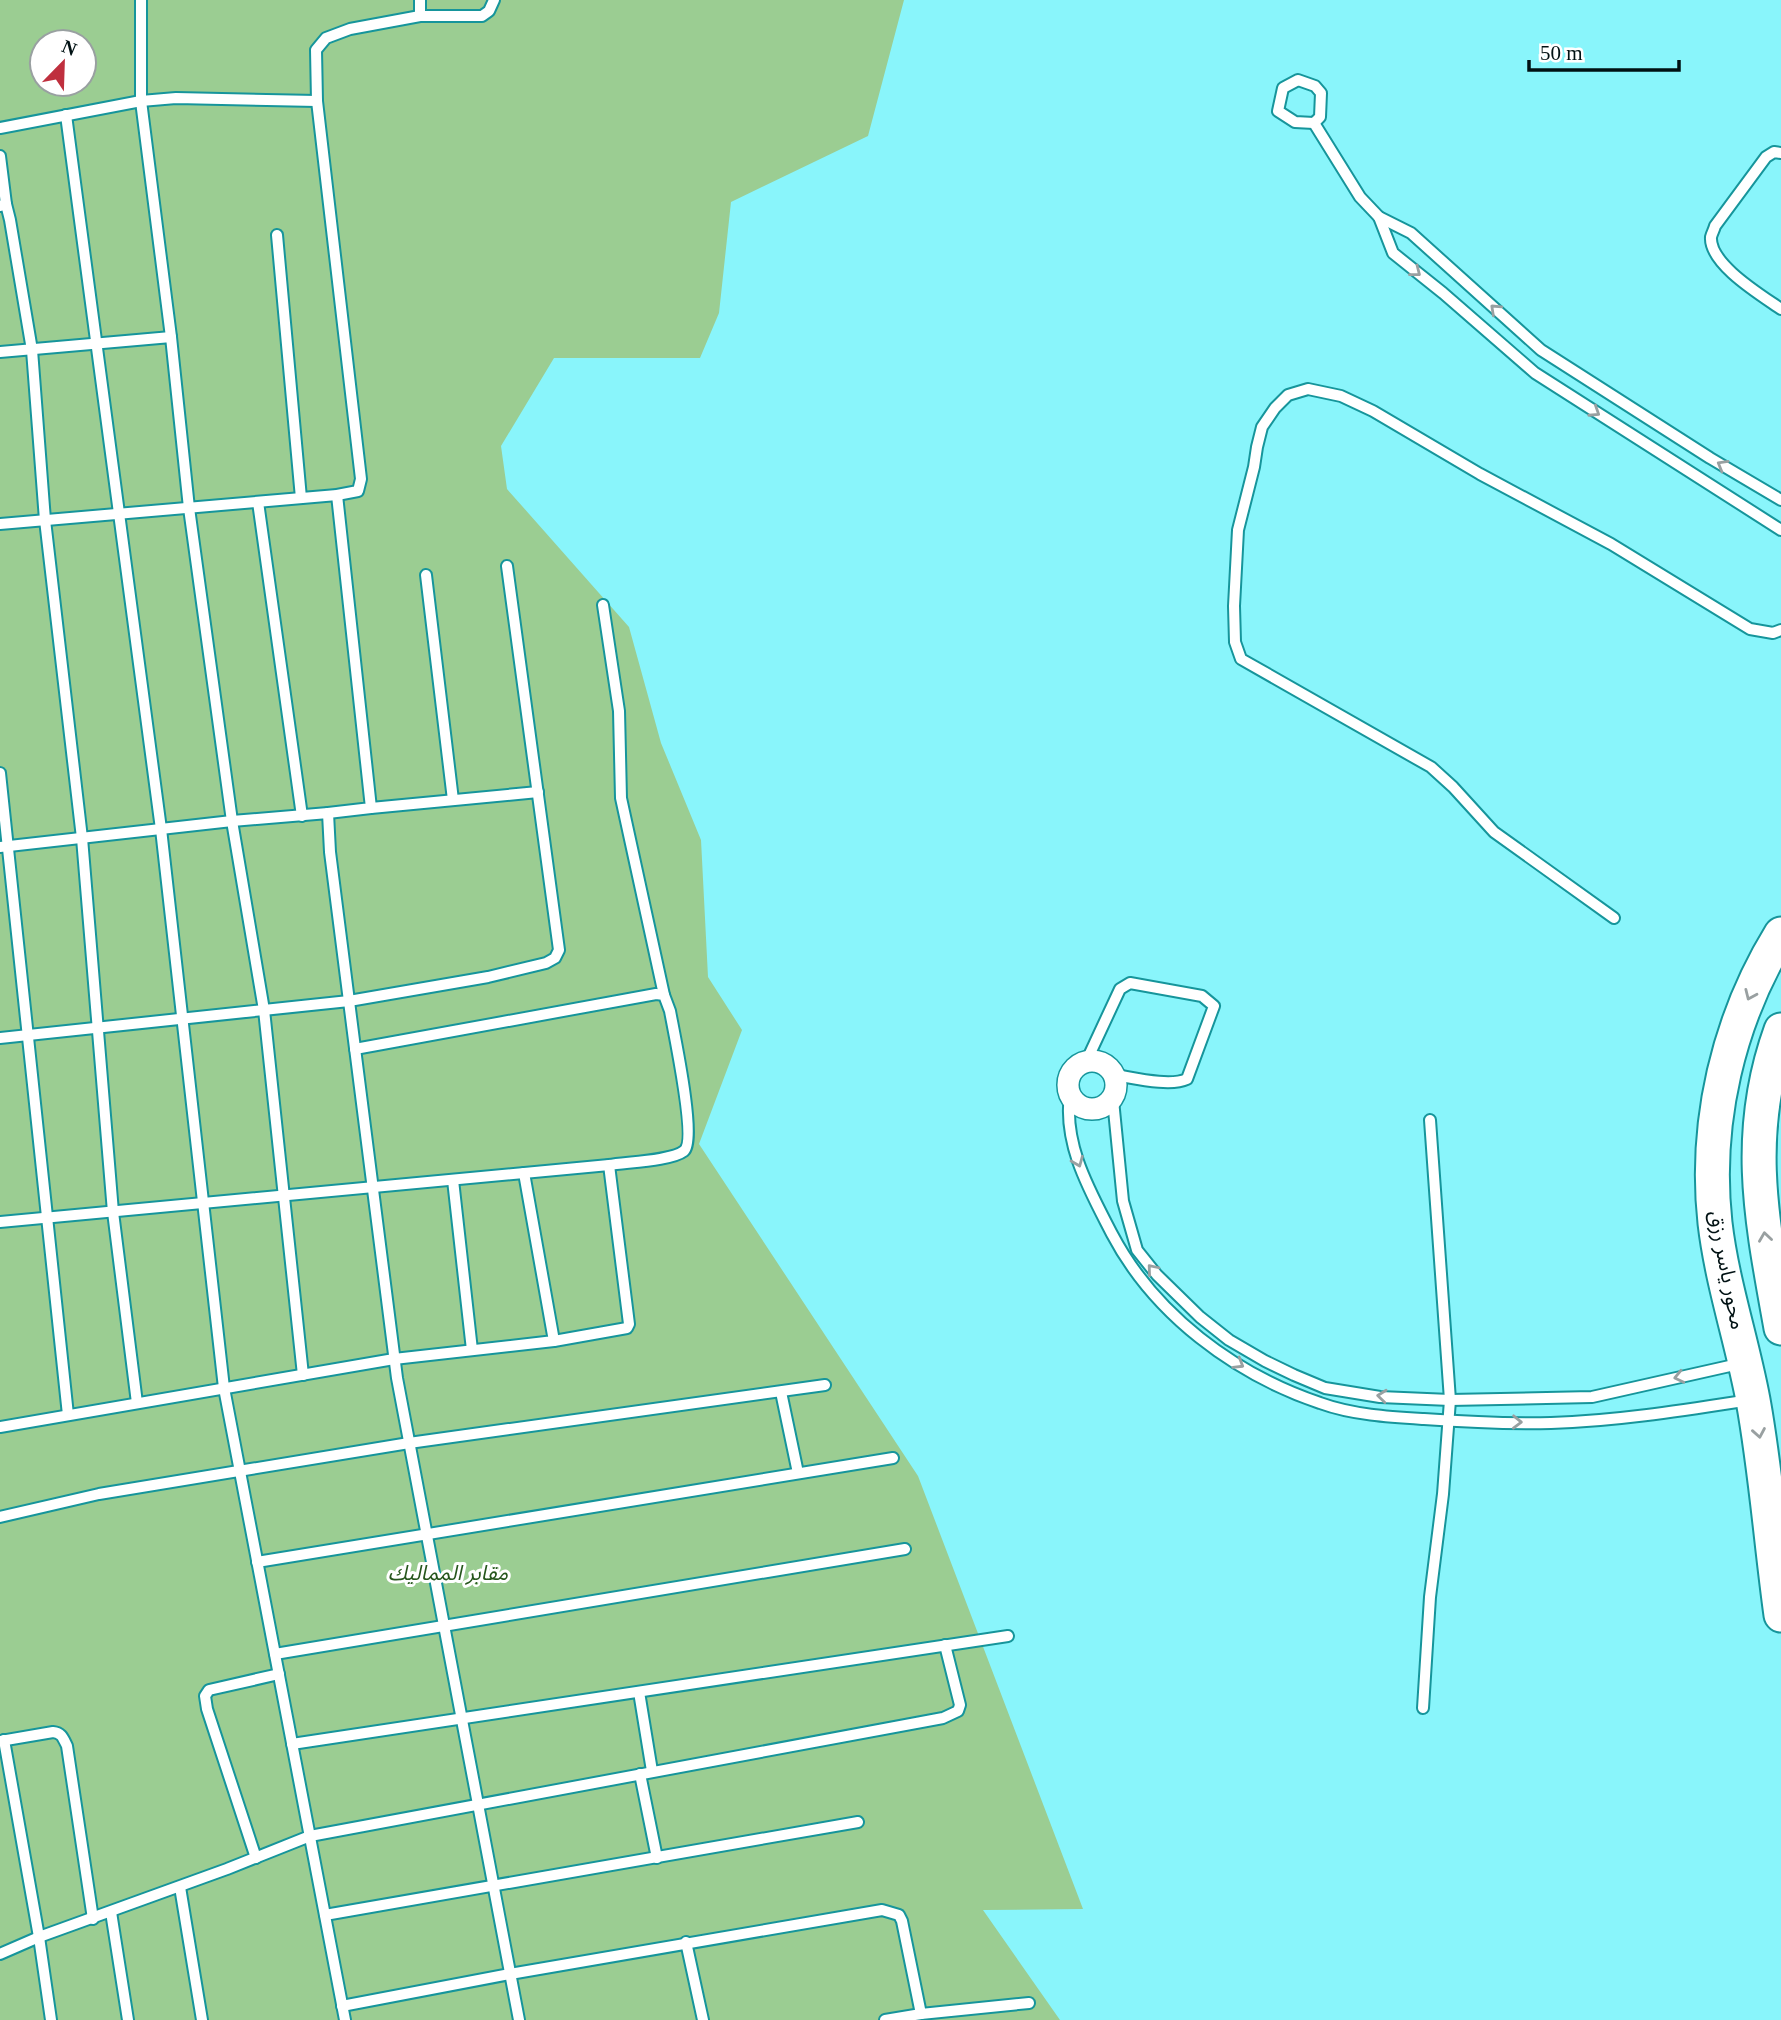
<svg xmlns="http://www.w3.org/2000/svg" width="1781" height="2020" font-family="'Times New Roman','Noto Sans Arabic',serif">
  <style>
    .green { fill: #9bcd92; fill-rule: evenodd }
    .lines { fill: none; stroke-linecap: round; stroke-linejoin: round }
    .service-casing { stroke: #16959b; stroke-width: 14 }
    .minor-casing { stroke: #16959b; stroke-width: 24 }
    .primary-casing { stroke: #16959b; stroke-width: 37 }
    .service { stroke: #fff; stroke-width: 10 }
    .minor { stroke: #fff; stroke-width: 21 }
    .primary { stroke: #fff; stroke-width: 33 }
    .oneway { stroke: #99a0a1 }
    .labels { text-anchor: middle; stroke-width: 6; stroke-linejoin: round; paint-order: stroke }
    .street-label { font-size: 21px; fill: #001113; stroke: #fff }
    .park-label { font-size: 21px; font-style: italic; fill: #26561c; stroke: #fff }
  </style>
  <rect width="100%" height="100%" fill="#89f5fb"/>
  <path class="green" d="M 0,0 L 904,0 L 868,136 L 731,202 L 719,313 L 700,358 L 554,358 L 501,446 L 507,489 L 629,627 L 661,743 L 701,840 L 708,977 L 742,1030 L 699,1144 L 918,1476 L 1083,1909 L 983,1910 L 1060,2020 L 0,2020 ZM 42,42 L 84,42 L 84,84 L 42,84 Z"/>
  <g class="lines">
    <defs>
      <g id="service">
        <path d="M 141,0 L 141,101 L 171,337"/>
        <path d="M 420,0 L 420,16"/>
        <path d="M 1298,80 L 1315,86 L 1321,93 L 1320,117 L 1314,123 L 1295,122 L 1278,111 L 1283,88 Z"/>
        <path d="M 66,115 L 161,829 L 224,1388 L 345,2020"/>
        <path d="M 1314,123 L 1360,197 L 1379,217 L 1411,233 L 1541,350 L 1710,458 L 1781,500"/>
        <path d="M 0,128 L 141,101 L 176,98 L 317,101"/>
        <path d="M 1781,153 L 1774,152 L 1766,157 L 1715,226 C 1714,230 1712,233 1711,237 C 1709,264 1761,295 1781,309"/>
        <path d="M 0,156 L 6,204"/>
        <path d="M 0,206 L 6,204 L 10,220 L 32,350 L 45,520 L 82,838 L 113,1212 L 137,1403"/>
        <path d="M 1379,217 L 1393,253 L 1443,293 L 1535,373 L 1781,530"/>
        <path d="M 277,235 L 301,498"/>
        <path d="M 0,352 L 171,337 L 189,508 L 232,821 L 264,1010 L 303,1375"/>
        <path d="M 258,502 L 302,816"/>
        <path d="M 0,524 L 337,495 L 358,491 L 361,479 L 317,101 L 316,50 L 326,38 L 350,29 L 420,16 L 482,16 L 489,11 L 494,0"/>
        <path d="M 426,575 L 453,800"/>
        <path d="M 603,605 L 619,711 L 621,798 L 664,995"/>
        <path d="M 0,773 L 68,1415"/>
        <path d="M 371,808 L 538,792"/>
        <path d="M 328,813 L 371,808 L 337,495"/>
        <path d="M 0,847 L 232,821 L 328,813 L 330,852 L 397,1378 L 519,2020"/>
        <path d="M 1614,918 L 1494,832 L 1453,787 L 1431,767 L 1241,659 L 1235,642 L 1234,606 L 1238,530 L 1254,467 L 1257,447 L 1262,427 L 1275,408 L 1288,395 L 1308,389 L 1341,396 L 1373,411 L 1480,474 L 1611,544 L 1750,629 L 1773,633 L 1781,630"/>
        <path d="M 0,1038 L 349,1001 L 488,977 L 546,963 L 555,958 L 559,950 L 507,566"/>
        <path d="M 1086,1062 L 1120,989 L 1130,983 L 1202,996 L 1214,1006 L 1187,1079 C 1170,1087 1134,1078 1115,1075"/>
        <path d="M 1070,1095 C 1063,1145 1090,1191 1112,1234 C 1154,1314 1234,1374 1320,1403 C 1353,1415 1390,1417 1424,1419 C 1466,1422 1509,1424 1551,1423 C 1617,1421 1685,1410 1750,1400"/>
        <path d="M 1113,1100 L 1123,1201 L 1137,1250 L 1157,1275 L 1200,1317 L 1229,1340 L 1265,1361 L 1294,1375 L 1325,1388 L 1380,1397 L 1450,1400 L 1592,1397 L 1743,1363"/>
        <path d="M 453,1180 L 472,1350"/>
        <path d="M 0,1222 L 609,1165 C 626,1162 671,1161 684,1151 C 697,1140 674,1033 670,1011 L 664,995 L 656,994 L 355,1049"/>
        <path d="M 554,1341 L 627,1328 L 629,1324 L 609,1165"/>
        <path d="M 781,1392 L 798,1473"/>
        <path d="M 0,1427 L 394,1359 L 554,1341 L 524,1173"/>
        <path d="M 0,1517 L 99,1494 L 409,1443 L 825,1385"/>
        <path d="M 257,1562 L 893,1458"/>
        <path d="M 275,1654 L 905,1549"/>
        <path d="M 639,1692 L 652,1771"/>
        <path d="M 1423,1708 L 1430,1597 L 1443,1494 L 1450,1400 L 1430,1120"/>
        <path d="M 4,1740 L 39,1937 L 51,2020"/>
        <path d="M 0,1741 L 53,1732 C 62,1733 63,1738 67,1746 L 93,1919"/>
        <path d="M 292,1744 L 1008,1636"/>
        <path d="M 640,1774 L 657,1858"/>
        <path d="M 256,1858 L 207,1709 L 205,1696 L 209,1690 L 279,1674"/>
        <path d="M 180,1887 L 202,2020"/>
        <path d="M 111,1912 L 128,2020"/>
        <path d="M 325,1915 L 858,1822"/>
        <path d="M 686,1942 L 703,2020"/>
        <path d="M 0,1954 L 39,1937 L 227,1869 L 310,1836 L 943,1718 L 958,1711 L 960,1705 L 945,1645"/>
        <path d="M 342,2006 L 510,1974 L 882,1910 L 899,1915 L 902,1921 L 921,2014"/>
        <path d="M 885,2020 L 921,2014 L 1029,2003"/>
      </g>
      <circle id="minor" cx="1092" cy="1085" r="24"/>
      <g id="primary">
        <path d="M 1781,934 C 1728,1020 1704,1123 1715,1223 C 1722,1283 1742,1341 1753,1400 C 1766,1471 1771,1543 1781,1615"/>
        <path d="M 1781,1030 C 1743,1135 1762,1222 1781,1328"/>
      </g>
    </defs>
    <use href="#service" class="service-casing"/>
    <use href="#minor" class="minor-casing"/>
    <use href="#primary" class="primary-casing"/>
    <use href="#service" class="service"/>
    <use href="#minor" class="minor"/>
    <use href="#primary" class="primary"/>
  </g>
  <defs><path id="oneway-chevron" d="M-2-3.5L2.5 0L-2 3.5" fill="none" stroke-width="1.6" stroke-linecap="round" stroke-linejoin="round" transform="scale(1.75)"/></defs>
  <g class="oneway">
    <use href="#oneway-chevron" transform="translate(1416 272) rotate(38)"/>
    <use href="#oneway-chevron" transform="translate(1495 309) rotate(-137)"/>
    <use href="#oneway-chevron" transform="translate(1595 412) rotate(33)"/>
    <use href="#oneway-chevron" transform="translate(1722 465) rotate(-150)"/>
    <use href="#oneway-chevron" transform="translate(1750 995) rotate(114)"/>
    <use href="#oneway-chevron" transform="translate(1078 1162) rotate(68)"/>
    <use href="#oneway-chevron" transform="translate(1765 1237) rotate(-98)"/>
    <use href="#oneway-chevron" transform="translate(1152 1269) rotate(-130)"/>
    <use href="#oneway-chevron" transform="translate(1239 1364) rotate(31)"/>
    <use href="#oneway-chevron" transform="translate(1679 1377) rotate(167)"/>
    <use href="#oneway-chevron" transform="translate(1382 1396) rotate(-174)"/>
    <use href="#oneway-chevron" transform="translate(1517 1422) rotate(1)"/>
    <use href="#oneway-chevron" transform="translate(1759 1433) rotate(80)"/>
  </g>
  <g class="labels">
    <g class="street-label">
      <text transform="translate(1727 1270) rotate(79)" y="7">محور ياسر رزق</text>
    </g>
    <g class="park-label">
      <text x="448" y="1580">مقابر المماليك</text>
    </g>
  </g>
  <g transform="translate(63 63) rotate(23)"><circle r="33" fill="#ffffff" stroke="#99a0a1" stroke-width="2"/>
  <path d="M0-5L12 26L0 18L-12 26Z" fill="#bf2f3e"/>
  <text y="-10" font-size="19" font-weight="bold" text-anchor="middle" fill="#001113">N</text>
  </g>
  <path d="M1529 60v10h150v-10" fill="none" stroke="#001113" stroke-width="3.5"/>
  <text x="1540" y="60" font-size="21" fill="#001113" stroke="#ffffff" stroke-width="5" paint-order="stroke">50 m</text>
</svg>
